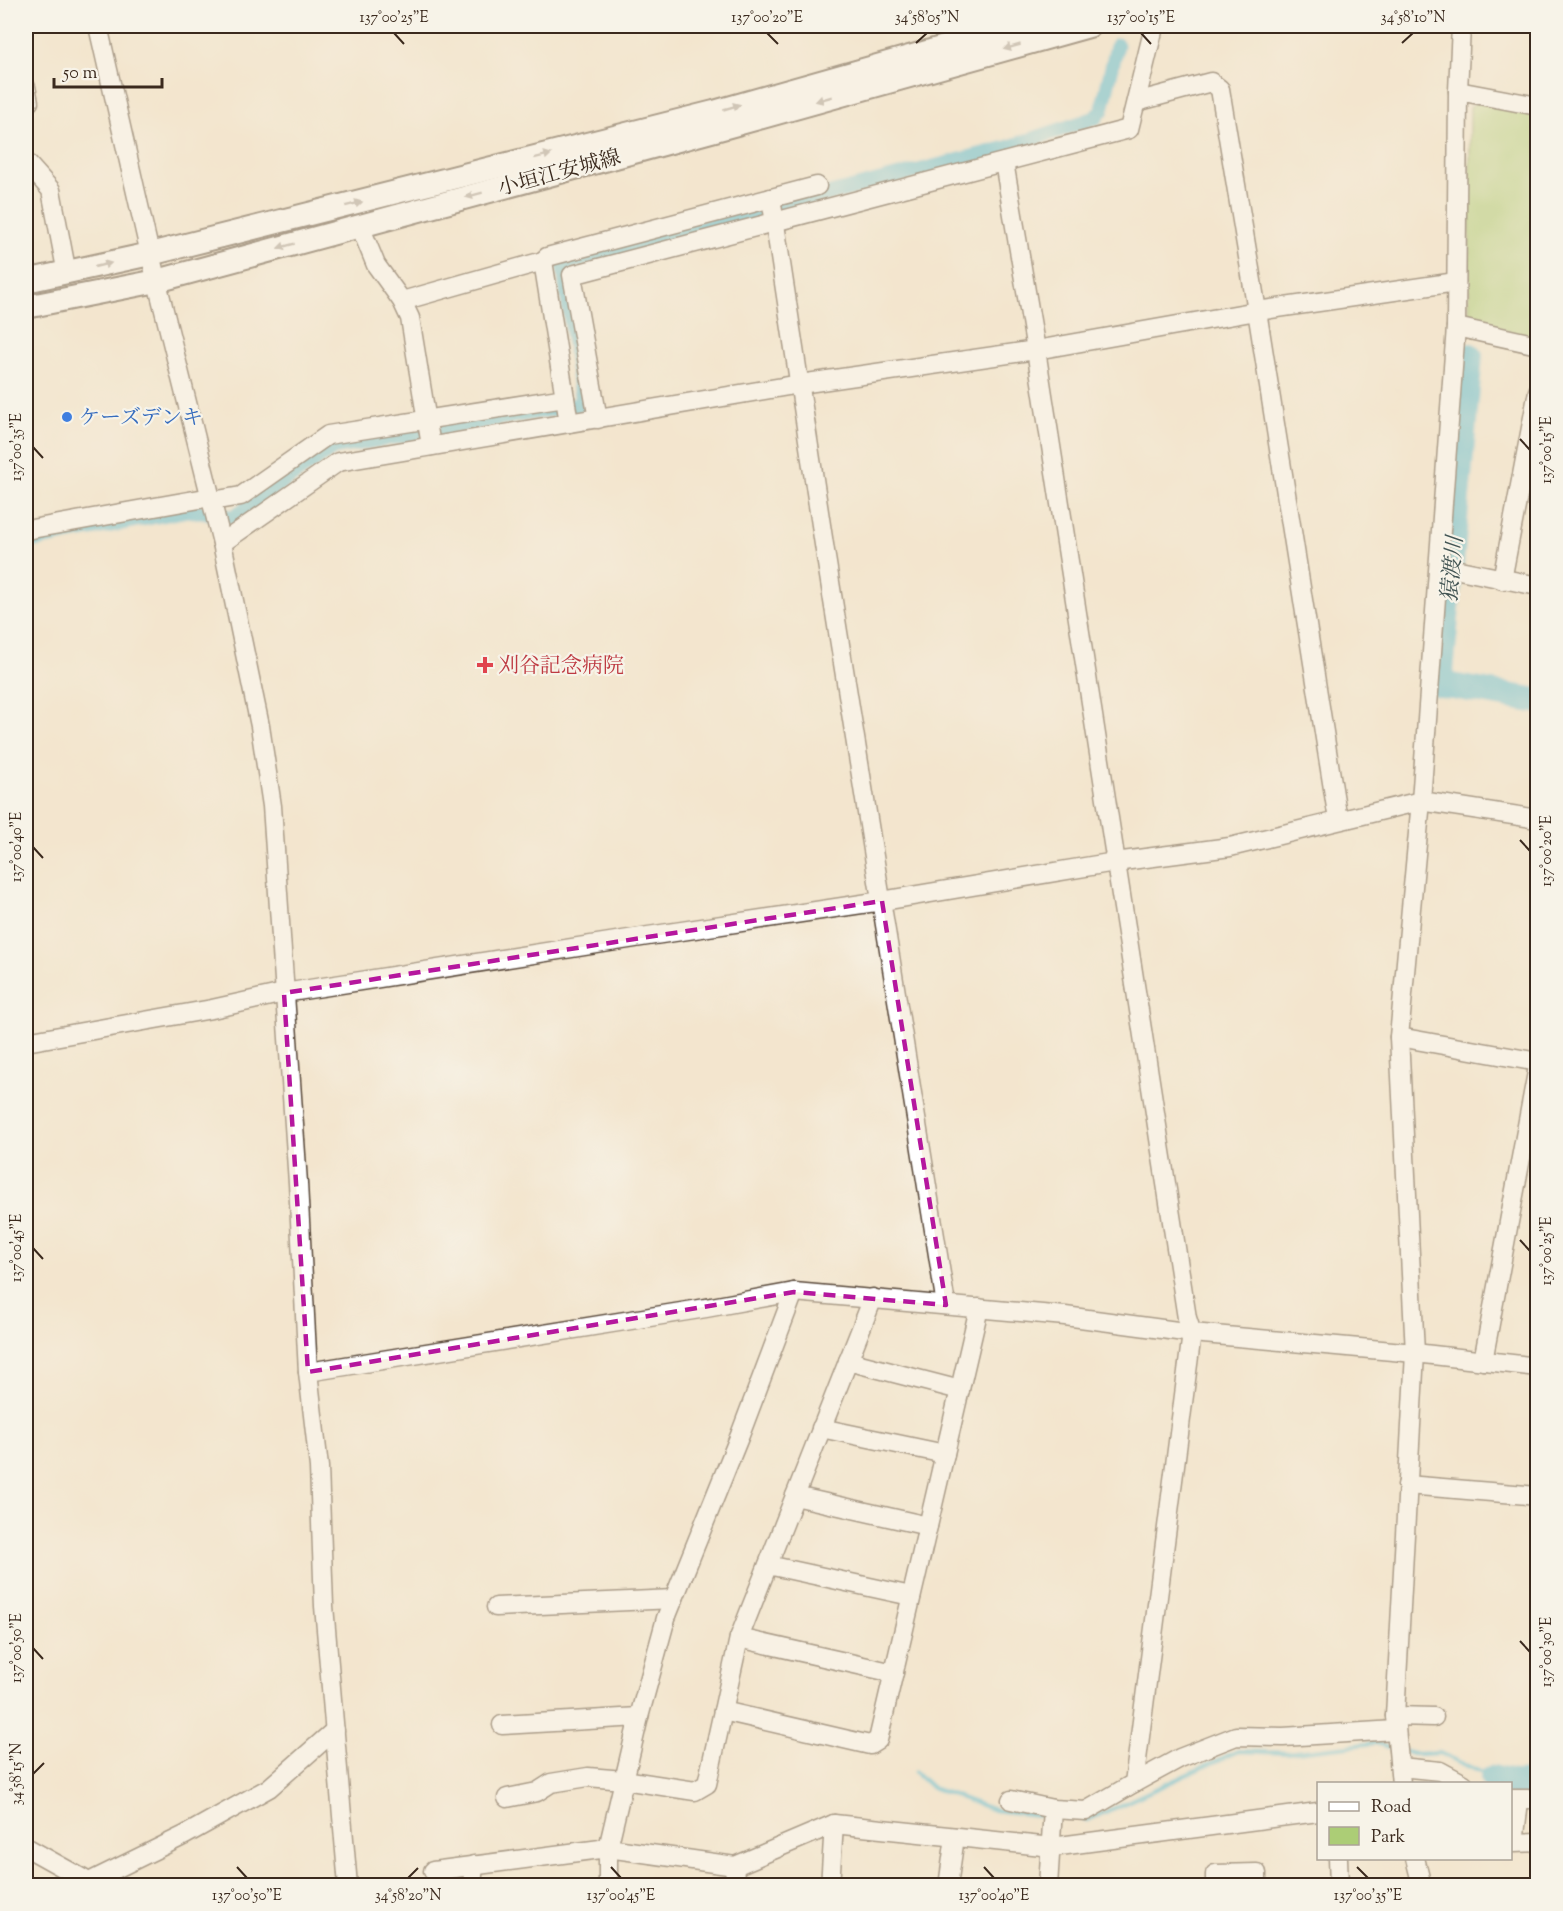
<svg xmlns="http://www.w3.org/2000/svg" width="1563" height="1911" font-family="'Sorts Mill Goudy','Noto Serif JP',serif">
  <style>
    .green { fill: #accd76; stroke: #747c4a; stroke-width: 1.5 }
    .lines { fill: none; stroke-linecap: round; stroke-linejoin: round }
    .stream { stroke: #55bad3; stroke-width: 4.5 }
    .canal { stroke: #55bad3; stroke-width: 15 }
    .river { stroke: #55bad3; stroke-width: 26 }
    .minor-casing { stroke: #574638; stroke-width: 21 }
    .major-casing { stroke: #574638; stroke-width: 26 }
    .minor { stroke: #fff; stroke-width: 18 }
    .major { stroke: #fff; stroke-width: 22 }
    .oneway { fill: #a79f9a }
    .marked { fill: none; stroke: #b5179e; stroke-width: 4.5; stroke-dasharray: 12 8; stroke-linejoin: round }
    .ticks { fill: none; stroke: #3b2a1e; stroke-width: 2 }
    .shop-dot { fill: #3f7fe0; stroke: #f7f3e8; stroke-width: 2 }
    .health-dot { fill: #e0444e; stroke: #f7f3e8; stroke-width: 2 }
    .labels { text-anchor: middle; stroke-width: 4.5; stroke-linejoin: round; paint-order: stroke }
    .street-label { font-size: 21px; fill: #3b2a1e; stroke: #f7f3e8 }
    .shop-label { font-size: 21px; fill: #366cbe; stroke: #f7f3e8; text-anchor: start }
    .health-label { font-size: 21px; fill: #be3a42; stroke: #f7f3e8; text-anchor: start }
    .water-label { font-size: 22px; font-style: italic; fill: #435554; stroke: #f7f3e8 }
    .neatline { fill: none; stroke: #3b2a1e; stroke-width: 2 }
    .ticks-label { font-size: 15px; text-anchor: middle; fill: #3b2a1e }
  </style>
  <rect width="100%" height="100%" fill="#f7f3e8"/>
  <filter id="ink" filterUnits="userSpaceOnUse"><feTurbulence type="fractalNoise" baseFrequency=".0167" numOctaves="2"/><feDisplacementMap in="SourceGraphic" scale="12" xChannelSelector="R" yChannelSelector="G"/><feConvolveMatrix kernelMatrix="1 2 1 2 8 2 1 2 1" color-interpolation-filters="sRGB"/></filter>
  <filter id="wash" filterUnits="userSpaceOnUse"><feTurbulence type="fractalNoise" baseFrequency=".008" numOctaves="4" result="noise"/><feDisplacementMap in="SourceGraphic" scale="24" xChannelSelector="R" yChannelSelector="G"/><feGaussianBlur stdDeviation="1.35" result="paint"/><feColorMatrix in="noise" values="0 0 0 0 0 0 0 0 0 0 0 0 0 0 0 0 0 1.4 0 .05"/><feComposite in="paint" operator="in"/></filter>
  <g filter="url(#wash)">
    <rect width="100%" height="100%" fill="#f3e5ce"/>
    <path class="green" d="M 1476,102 L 1537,113 L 1537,339 L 1469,321 L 1470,107 Z"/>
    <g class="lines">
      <g class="stream">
        <path d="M 1401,1750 L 1417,1754 L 1440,1753 L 1493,1778"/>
        <path d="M 915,1772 L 931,1787 L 994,1810 L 1046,1816"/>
        <path d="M 1082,1819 L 1088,1820 L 1238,1751 L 1287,1753 L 1375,1743 L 1393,1748"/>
      </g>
      <path class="canal" d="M 26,542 L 188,510 L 233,517 L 333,448 L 582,404 L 563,264 L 1006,148 L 1095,118 L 1102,110 L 1117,45"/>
      <g class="river">
        <path d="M 1470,356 L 1440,684 L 1538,701"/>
        <path d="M 1493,1778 L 1513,1783 L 1538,1782"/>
      </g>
    </g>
  </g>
  <g filter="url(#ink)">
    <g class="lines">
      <defs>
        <g id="minor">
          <path d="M 98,26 L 150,254 L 222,543 L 260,726 L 272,806 L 298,1183 L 308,1372 L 319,1467 L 324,1606 L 348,1886"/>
          <path d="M 26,87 L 29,102 L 26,103"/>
          <path d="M 1458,91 L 1538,106"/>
          <path d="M 1136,102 L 1211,82 L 1220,89 L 1257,311 L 1338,820"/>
          <path d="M 26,162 L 51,190 L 67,274"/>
          <path d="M 1004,162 L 1036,350 L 1187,1318 L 1192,1333 L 1134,1783 L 1086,1811 L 1053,1809 L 1011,1800"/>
          <path d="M 771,198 L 825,551 L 946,1305"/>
          <path d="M 360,226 L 376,265 L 402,301 L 410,318 L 431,446"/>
          <path d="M 543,261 L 547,257 L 817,186"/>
          <path d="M 402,301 L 543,261 L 569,423"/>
          <path d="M 1456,327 L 1538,345"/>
          <path d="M 598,419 L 572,275 L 1129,129 L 1154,27"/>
          <path d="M 212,501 L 241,496 L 328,435 L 565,398"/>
          <path d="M 26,530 L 211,497"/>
          <path d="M 222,543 L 338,462 L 800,384 L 1036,350 L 1257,311 L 1456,282"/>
          <path d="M 1440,566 L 1538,586"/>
          <path d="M 1502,580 L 1538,391"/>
          <path d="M 1399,1037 L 1538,1062"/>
          <path d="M 26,1042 L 212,1009 L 284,993 L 648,936 L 882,901 L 1115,862 L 1230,847 L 1421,801 L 1538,819"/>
          <path d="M 848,1361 L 960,1390"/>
          <path d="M 1483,1361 L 1538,1067"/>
          <path d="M 308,1372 L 706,1308 L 794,1292 L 1065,1316 L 1192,1333 L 1415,1353 L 1538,1367"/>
          <path d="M 821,1428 L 945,1454"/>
          <path d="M 1407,1485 L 1538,1496"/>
          <path d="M 795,1496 L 928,1526"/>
          <path d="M 768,1565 L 911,1596"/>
          <path d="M 496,1607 L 674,1599"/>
          <path d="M 739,1638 L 894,1673"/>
          <path d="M 723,1711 L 870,1745 L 878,1740 L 979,1308"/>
          <path d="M 1395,1716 L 1434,1717"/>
          <path d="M 502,1725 L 639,1717"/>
          <path d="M 1400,1767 L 1440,1771 L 1464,1784"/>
          <path d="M 1134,1783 L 1180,1758 L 1236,1736 L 1283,1737 L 1395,1730"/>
          <path d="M 1401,1784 L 1395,1716 L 1415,1353 L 1399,1037 L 1421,801 L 1456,327 L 1458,91 L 1461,26"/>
          <path d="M 507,1798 L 537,1792 L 551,1783 L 588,1777 L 624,1780 L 695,1791 L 707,1784 L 739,1638 L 873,1298"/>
          <path d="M 1510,1799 L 1538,1799"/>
          <path d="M 1519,1801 L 1514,1843 L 1538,1842"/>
          <path d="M 26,1847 L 87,1881"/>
          <path d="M 1338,1858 L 1339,1886"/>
          <path d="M 1415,1858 L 1422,1886"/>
          <path d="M 433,1871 L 608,1848 L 639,1717 L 666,1618 L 740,1435 L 794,1292"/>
          <path d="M 81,1886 L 185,1835 L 269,1788 L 335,1730"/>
          <path d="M 472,1886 L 474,1865"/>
          <path d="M 608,1886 L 608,1848 L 735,1866 L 834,1824 L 1052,1847 L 1318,1812"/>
          <path d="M 734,1886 L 735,1866"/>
          <path d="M 830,1886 L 834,1824"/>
          <path d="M 948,1886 L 955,1837"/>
          <path d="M 1048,1886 L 1053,1809"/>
          <path d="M 1215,1886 L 1215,1874 L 1257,1873 L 1257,1886"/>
        </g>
        <g id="major">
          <path d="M 26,281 L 150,254 L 714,112 L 1019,26"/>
          <path d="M 26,307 L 157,281 L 719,129 L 1089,26"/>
        </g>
      </defs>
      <use href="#minor" class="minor-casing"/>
      <use href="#major" class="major-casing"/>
      <use href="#minor" class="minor"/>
      <use href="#major" class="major"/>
    </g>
    <defs><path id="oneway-solid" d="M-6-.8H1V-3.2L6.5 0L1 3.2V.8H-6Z" transform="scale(1.5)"/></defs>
    <g class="oneway">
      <use href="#oneway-solid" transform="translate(1012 47) rotate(164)"/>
      <use href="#oneway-solid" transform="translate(824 99) rotate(164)"/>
      <use href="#oneway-solid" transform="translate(732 107) rotate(-16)"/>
      <use href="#oneway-solid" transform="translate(543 156) rotate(-14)"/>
      <use href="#oneway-solid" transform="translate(474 195) rotate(165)"/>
      <use href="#oneway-solid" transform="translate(354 204) rotate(-14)"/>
      <use href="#oneway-solid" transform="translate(286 246) rotate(165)"/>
      <use href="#oneway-solid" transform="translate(103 265) rotate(-13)"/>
    </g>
  </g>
  <path d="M0 0H1563V1911H0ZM 882,901 L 946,1305 L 794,1292 L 308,1372 L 284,993 Z" fill="#f3e5ce" fill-opacity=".55" fill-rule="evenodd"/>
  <path class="marked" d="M 882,901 L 946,1305 L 794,1292 L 308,1372 L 284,993 Z"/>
  <path class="ticks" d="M 394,33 L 404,44M 767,33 L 778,44M 1141,33 L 1151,44M 916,43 L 927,33M 1402,43 L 1413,33M 1520,439 L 1530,450M 33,447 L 43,458M 1520,840 L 1530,851M 33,847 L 43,858M 1520,1240 L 1530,1251M 33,1248 L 43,1259M 1520,1641 L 1530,1652M 33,1648 L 43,1659M 33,1774 L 44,1763M 237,1867 L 247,1878M 611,1867 L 621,1878M 984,1867 L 994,1878M 1357,1867 L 1368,1878M 408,1878 L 418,1868"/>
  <circle class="shop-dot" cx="67" cy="417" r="6"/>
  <path class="health-dot" d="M482 656h6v6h6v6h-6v6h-6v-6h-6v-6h6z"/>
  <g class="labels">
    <g class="street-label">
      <text transform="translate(559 172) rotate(-15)" y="7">小垣江安城線</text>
    </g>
    <g class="shop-label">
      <text x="79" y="424">ケーズデンキ</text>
    </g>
    <g class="health-label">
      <text x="498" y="672">刈谷記念病院</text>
    </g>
    <g class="water-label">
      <text transform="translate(1451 569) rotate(-85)" y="8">猿渡川</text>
    </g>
  </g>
  <rect width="1563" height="1911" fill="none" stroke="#f7f3e8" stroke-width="66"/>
  <rect x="1317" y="1782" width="195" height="78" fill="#f7f3e8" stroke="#aca397" stroke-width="1.5"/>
  <rect x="1329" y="1802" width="30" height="9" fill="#ffffff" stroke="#aca397" stroke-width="1.5"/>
  <text x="1371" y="1812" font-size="18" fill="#3b2a1e">Road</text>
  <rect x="1329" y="1827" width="30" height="18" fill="#accd76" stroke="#aca397" stroke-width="1.5"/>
  <text x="1371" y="1842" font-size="18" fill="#3b2a1e">Park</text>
  <path d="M54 78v9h108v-9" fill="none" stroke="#3b2a1e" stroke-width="3"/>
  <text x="63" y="78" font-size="18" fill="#3b2a1e" stroke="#f7f3e8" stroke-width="4.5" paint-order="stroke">50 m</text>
  <rect x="33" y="33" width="1497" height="1845" class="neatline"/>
  <g class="ticks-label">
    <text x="394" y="22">137°00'25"E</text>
    <text x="767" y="22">137°00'20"E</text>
    <text x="927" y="22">34°58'05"N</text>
    <text x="1141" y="22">137°00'15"E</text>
    <text x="1413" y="22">34°58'10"N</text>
    <text transform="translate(16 447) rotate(-90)" y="5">137°00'35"E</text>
    <text transform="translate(1546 450) rotate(-90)" y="5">137°00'15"E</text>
    <text transform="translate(16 847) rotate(-90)" y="5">137°00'40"E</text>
    <text transform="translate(1546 851) rotate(-90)" y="5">137°00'20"E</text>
    <text transform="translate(16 1248) rotate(-90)" y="5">137°00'45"E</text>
    <text transform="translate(1546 1251) rotate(-90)" y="5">137°00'25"E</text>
    <text transform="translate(16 1648) rotate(-90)" y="5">137°00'50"E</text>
    <text transform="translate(1546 1652) rotate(-90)" y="5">137°00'30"E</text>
    <text transform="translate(16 1774) rotate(-90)" y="5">34°58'15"N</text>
    <text x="247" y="1900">137°00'50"E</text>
    <text x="408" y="1900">34°58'20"N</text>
    <text x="621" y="1900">137°00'45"E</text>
    <text x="994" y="1900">137°00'40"E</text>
    <text x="1368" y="1900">137°00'35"E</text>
  </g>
</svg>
